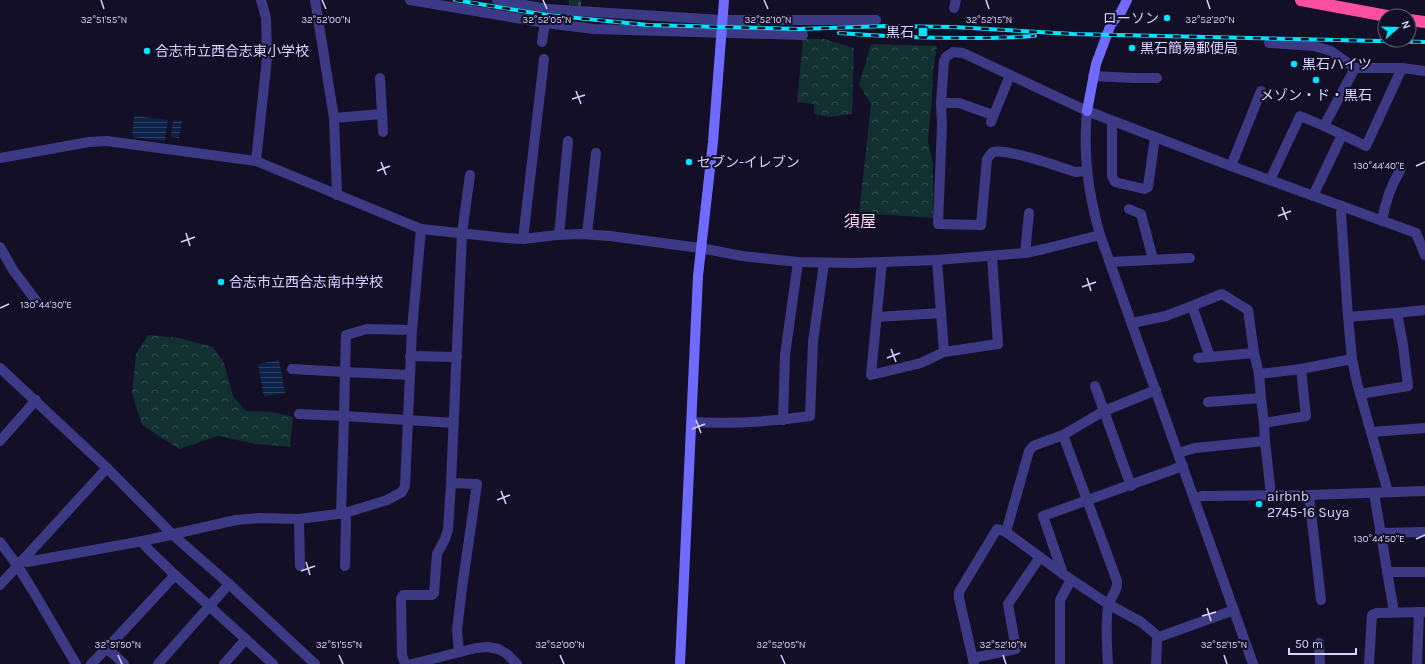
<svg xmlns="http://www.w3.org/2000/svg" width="1425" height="664" font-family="Karla,'Noto Sans JP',sans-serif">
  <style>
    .forest { fill: url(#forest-crowns) }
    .cemetery { fill: url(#cemetery-stones) }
    .water { fill: url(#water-rules) }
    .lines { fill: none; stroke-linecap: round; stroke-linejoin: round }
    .street { stroke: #3d3a85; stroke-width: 10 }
    .secondary { stroke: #6f6bff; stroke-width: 10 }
    .highway { stroke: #ff4fa3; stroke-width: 12 }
    .rail-casing { stroke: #00e5ff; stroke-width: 4 }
    .rail { stroke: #130f26; stroke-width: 2.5; stroke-dasharray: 8; stroke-linecap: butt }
    .ticks { fill: none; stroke: #d9d4ff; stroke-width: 1.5 }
    .poi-dot { fill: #00e5ff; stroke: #130f26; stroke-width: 1.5 }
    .labels { text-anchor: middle; stroke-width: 4; stroke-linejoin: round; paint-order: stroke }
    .poi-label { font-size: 14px; fill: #d9d4ff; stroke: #130f26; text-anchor: start }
    .quarter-label { font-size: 16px; fill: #ffd6f0; stroke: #130f26 }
    .ticks-label { font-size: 10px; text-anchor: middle; fill: #d9d4ff; stroke: #130f26; stroke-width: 4; stroke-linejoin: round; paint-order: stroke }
  </style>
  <defs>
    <pattern id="forest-crowns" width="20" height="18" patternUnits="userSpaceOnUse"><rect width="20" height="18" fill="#12302f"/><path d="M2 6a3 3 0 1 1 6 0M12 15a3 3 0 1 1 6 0" fill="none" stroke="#344d4e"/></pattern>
    <pattern id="cemetery-stones" width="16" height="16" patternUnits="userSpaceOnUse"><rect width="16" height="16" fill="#12302f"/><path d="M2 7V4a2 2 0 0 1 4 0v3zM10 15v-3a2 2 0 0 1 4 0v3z" fill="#344d4e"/></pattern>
    <pattern id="water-rules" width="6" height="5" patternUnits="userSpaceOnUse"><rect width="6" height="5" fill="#0c2248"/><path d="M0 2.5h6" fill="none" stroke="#2f4163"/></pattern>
  </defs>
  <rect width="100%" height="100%" fill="#130f26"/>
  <g class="forest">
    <path d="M 803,39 L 824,39 L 854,48 L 852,114 L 830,117 L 814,114 L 814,104 L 797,102 Z"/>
    <path d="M 871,44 L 937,46 L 933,71 L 932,97 L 928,141 L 933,164 L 933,218 L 859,213 L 871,104 L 859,85 Z"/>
    <path d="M 148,335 L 179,338 L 213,347 L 224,363 L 233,396 L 246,411 L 273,412 L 293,417 L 290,447 L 256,444 L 218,436 L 179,449 L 142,425 L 132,393 L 136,354 Z"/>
  </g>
  <path class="cemetery" d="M 569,0 L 581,0 L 581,6 L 569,5 Z"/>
  <g class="water">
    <path d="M 134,116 L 168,120 L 165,141 L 132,137 Z"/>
    <path d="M 173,120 L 182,121 L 179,138 L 171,137 Z"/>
    <path d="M 279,360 L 285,393 L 264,397 L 258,364 Z"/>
  </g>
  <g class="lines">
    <g class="street">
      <path d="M 315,0 L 334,118 L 337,195"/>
      <path d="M 410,0 L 545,23 L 594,29 L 803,35"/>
      <path d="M 497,0 L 547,9 L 722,20 L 876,20"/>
      <path d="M 954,8 L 956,0"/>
      <path d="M 542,42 L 547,9"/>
      <path d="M 1269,43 L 1314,46 L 1331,51 L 1355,68"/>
      <path d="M 1402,68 L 1366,146 L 1324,126 L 1355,68 L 1402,68 L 1425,71"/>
      <path d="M 1093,76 L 1134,78 L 1157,78"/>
      <path d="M 941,103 L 959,103 L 993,115"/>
      <path d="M 1087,111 C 1083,156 1088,192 1100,235 L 1253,664"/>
      <path d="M 382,114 L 383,132"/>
      <path d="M 334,118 L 382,114 L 380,78"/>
      <path d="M 1112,121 L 1112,176 L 1115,182 L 1144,189 L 1148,187 L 1155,137"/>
      <path d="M 991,122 L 1010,75"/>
      <path d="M 0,158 L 89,142 L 107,141 L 256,161 L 421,229 L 506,238 L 523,239 L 557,235 L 581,234 L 610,236 L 700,248 L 742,256 L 798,262 L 855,263 L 937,260 L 1025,253 L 1044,249 L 1100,235"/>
      <path d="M 256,161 L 267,58 L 266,18 L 261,0"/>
      <path d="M 1231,166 L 1261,91"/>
      <path d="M 1086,171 L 1076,172 C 1059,167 1007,148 993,152 C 990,154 989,157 987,159 L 981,225 L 938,224 L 942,125 L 941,103 L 944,61 L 946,57 L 953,52 L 963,53 L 1087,111 L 1231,166 L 1416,233 L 1425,255"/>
      <path d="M 1270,180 L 1300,116 L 1324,126"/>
      <path d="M 1313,196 L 1342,135"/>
      <path d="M 1343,207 L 1341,213 L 1348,317"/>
      <path d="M 1129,209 L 1141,214 L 1153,259"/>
      <path d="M 1382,221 C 1385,203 1391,185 1401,169"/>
      <path d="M 587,234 L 596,153"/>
      <path d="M 559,235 L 568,141"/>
      <path d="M 523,239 L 544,59"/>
      <path d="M 0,247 L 13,270 L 37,302"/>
      <path d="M 1025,253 L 1029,213"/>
      <path d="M 937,260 L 944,352"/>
      <path d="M 882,262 L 871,375 L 921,363 L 944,352 L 998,344 L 992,256"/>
      <path d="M 1110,262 L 1190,258"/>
      <path d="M 877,317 L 941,313"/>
      <path d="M 1132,323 L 1166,316 L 1192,306"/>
      <path d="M 410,356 L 457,357"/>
      <path d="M 1210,357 L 1192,306 L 1222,294 L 1248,310 L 1254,353"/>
      <path d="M 1198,358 L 1254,353 L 1259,374"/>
      <path d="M 1352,359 L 1348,317 L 1397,313"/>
      <path d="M 0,368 L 107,468 L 173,535 L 229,584 L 315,664"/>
      <path d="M 292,369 L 345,372 L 346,335 L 367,329 L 412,330"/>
      <path d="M 1095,386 L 1131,486"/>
      <path d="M 1360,394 L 1408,386 L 1403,345 L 1397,313 L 1425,310"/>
      <path d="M 1261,398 L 1259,374 L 1301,369"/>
      <path d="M 1208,402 L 1261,398 L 1264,423"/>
      <path d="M 299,414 L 344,416 L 345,372 L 410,375"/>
      <path d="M 783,420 L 785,355 L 798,262"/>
      <path d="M 692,422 C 731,424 770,422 810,416 L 813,342 L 824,263"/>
      <path d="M 1372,432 L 1425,428"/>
      <path d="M 1063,435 L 1117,581 C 1118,592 1111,595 1109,604 C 1105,617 1107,649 1108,664"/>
      <path d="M 0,441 L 36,400"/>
      <path d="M 1265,441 L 1264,423 L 1306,416 L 1301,369 L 1352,359 L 1357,383 L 1388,492"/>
      <path d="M 1178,453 L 1195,448 L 1265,441 L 1271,495"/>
      <path d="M 1183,466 L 1043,516 L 1063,574 L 1108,604 L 1141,622 L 1159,637 L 1234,610"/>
      <path d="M 451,483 L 477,484 L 462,588 L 457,630 L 459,652"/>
      <path d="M 1374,493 L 1394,612"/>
      <path d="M 1309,495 L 1321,600"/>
      <path d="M 1194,498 L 1202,496 L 1309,495 L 1425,491"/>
      <path d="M 345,513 L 346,520 L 345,566"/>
      <path d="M 341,514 L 344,416 L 454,423"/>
      <path d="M 299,519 L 300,566"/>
      <path d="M 1006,532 L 1029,451 L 1033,446 L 1063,435 L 1104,411 L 1156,390"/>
      <path d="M 1380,533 L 1425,532"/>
      <path d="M 143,541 L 145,546 L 175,575 L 273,664"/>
      <path d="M 0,542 L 17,565 L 35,594 L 76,664"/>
      <path d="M 21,561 L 27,562 L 143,541 L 236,520 L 259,518 L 299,519 L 345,513 L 387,500 L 402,492 L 405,486 L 412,330 L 421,229"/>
      <path d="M 1387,572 L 1425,572"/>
      <path d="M 0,585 L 107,468"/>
      <path d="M 1319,643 L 1320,664"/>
      <path d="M 109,650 L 111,644 L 175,575"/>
      <path d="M 973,658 L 1016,649 L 1008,604 L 1040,557"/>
      <path d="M 91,664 L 104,651 L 109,650 L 124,664"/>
      <path d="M 158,664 L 229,584"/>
      <path d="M 224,664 L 246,639"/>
      <path d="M 405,664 L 402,655 L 401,599 L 403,595 L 432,595 L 434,593 L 437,554 L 445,539 L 448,530 L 451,483 L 462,233 L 470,175"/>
      <path d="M 412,664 L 476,648 L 488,647 L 498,649 L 507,654 L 517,664"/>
      <path d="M 974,664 L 959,598 L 959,592 L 997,529 L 1006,532 L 1063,574"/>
      <path d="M 1060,664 L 1060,600 L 1071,580"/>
      <path d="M 1156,664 L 1157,640 L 1159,637"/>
      <path d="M 1369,664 L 1372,615 L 1377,613 L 1425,612"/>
      <path d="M 1417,664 L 1419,612"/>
    </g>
    <g class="secondary">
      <path d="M 1087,111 L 1096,64 L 1111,24 L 1121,12 L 1127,0"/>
      <path d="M 680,664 L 698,276 L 713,142 L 724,0"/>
    </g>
    <g class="highway">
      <path d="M 1301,0 L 1387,16"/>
      <path d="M 1409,20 L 1425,22"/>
    </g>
    <defs>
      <g id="rail">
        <path d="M 455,0 L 546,15 L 648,25 L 799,29 L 887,26 L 953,27 L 1073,34 L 1425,42"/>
        <path d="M 839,33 C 904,38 970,40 1035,36"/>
      </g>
    </defs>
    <use href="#rail" class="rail-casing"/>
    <use href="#rail" class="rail"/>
  </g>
  <path class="ticks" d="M 101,0 L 104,9M 322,0 L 326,9M 543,0 L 547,9M 764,0 L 768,9M 986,0 L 989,9M 1207,0 L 1210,9M 576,91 L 581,104M 572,99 L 585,95M 381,162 L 386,175M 1416,166 L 1425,162M 377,171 L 390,166M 1282,207 L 1287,220M 1278,216 L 1291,211M 186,233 L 190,246M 181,242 L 195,237M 1087,278 L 1091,291M 1082,287 L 1096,282M 0,308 L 9,304M 891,349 L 896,362M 887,358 L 900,353M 696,420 L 701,433M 692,429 L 705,424M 501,491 L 506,504M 497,500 L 510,495M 1416,539 L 1425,535M 306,562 L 310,575M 301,571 L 315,566M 1207,608 L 1211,621M 1202,616 L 1216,612M 118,655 L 122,664M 339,655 L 343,664M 560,655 L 564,664M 781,655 L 785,664M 1003,655 L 1006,664M 1224,655 L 1227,664"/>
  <g class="poi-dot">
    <circle cx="1167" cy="18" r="4"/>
    <rect x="918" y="27" width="10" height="10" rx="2"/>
    <circle cx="1132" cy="48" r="4"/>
    <circle cx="147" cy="51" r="4"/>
    <circle cx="1294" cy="64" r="4"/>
    <circle cx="1316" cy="80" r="4"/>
    <circle cx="689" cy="162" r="4"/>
    <circle cx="221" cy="282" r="4"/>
    <circle cx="1259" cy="504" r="4"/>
  </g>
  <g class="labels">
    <g class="poi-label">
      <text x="1159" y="23" text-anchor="end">ローソン</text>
      <text x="914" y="37" text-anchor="end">黒石</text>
      <text x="1140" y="53">黒石簡易郵便局</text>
      <text x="155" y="56">合志市立西合志東小学校</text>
      <text x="1302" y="69">黒石ハイツ</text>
      <text x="1316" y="100" text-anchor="middle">メゾン・ド・黒石</text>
      <text x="697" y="167">セブン-イレブン</text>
      <text x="229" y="287">合志市立西合志南中学校</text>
      <text x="1267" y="501">airbnb<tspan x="1267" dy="16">2745-16 Suya</tspan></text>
    </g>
    <g class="quarter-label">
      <text x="860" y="227">須屋</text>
    </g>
  </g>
  <g class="ticks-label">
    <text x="1210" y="23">32°52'20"N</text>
    <text x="104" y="23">32°51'55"N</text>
    <text x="326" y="23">32°52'00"N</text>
    <text x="547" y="23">32°52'05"N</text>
    <text x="768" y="23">32°52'10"N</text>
    <text x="989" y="23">32°52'15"N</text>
    <text x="1379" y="169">130°44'40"E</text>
    <text x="46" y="308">130°44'30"E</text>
    <text x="1379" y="542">130°44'50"E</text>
    <text x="118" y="648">32°51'50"N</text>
    <text x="339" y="648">32°51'55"N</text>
    <text x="560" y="648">32°52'00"N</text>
    <text x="781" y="648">32°52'05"N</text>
    <text x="1003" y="648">32°52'10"N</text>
    <text x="1224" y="648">32°52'15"N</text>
  </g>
  <g transform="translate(1397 28) rotate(70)"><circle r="19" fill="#130f26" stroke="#625e7d"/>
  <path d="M0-3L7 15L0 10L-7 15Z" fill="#00e5ff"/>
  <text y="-6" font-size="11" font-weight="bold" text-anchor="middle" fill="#d9d4ff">N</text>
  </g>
  <path d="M1289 648v6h67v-6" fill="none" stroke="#d9d4ff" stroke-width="2"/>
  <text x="1295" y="648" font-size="12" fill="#d9d4ff" stroke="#130f26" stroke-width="3" paint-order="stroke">50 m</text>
</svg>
